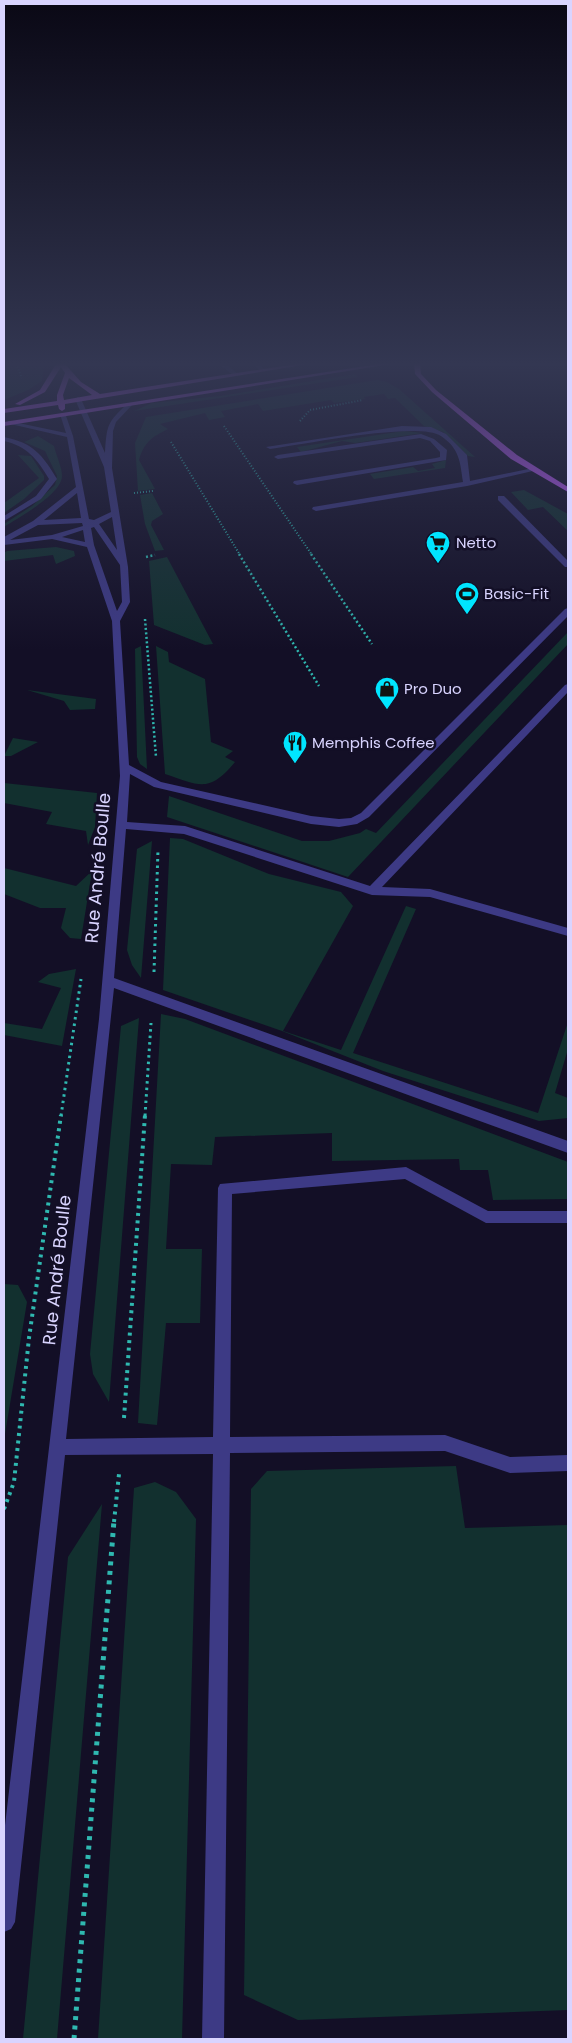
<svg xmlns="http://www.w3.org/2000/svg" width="572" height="2043" font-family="Poppins,sans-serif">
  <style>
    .green { fill: #12302f }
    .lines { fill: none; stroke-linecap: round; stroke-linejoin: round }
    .path-far4 { stroke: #2fb8b0; stroke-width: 2; stroke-dasharray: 1 2; stroke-linecap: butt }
    .path-far3 { stroke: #2fb8b0; stroke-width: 2.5; stroke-dasharray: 2 2.5; stroke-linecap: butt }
    .path-far2 { stroke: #2fb8b0; stroke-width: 3; stroke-dasharray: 2.5 4; stroke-linecap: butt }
    .path-far1 { stroke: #2fb8b0; stroke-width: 4; stroke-dasharray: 3 4.5; stroke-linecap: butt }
    .path { stroke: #2fb8b0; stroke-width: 5; stroke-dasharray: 4 5.5; stroke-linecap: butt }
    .minor { fill: #3d3a85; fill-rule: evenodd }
    .major { fill: #c25bff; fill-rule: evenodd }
    .labels { text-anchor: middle; stroke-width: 5; stroke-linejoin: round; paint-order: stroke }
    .far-poi-label { font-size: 15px; fill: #d9d4ff; stroke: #130f26; text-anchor: start }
    .street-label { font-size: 18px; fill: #d9d4ff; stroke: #130f26 }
  </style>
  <rect width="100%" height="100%" fill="#130f26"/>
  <g class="green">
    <path d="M 4,364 L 44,364 L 42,381 L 28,390 L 4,400 Z"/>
    <path d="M 355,374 L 358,377 L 134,411 L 152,403 L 220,396 Z"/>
    <path d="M 377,380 L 387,382 L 399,389 L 475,457 L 468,456 L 443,432 L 424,426 L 395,398 L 388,399 L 384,394 L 364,397 L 365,399 L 334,403 L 331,400 L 263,411 L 258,404 L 221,411 L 225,417 L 209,420 L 205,413 L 160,424 L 168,429 C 152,437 144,442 139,460 L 155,489 L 138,491 L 135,443 L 146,417 Z"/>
    <path d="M 404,431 L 423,433 L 355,443 L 342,441 L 301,452 L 297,447 Z"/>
    <path d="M 38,436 L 54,446 C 56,455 62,467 62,476 C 62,494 18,518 4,527 L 4,524 L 32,506 L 55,485 L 57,476 L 45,451 L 24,442 Z"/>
    <path d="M 18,455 L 31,456 L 44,476 L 44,480 L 24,499 L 4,513 L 4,503 L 39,478 Z"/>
    <path d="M 446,460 L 445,468 L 374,479 L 370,474 L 413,467 L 418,471 L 435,468 L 432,464 Z"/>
    <path d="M 524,490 L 568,514 L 568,531 L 543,507 L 528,510 L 511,492 Z"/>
    <path d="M 152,493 L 163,514 L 152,521 L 151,525 L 164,550 L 155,551 L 145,524 L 140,495 Z"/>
    <path d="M 56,547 L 74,551 L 75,556 L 56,564 L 53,555 L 4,561 L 4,553 L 7,551 Z"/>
    <path d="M 167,557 L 213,644 L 205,645 L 154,625 L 149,561 Z"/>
    <path d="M 568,632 L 568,644 L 348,877 L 167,817 L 169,796 L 302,841 L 329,841 L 360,833 L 366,829 L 376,833 Z"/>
    <path d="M 141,646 L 147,769 L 140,764 L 137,757 L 135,649 Z"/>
    <path d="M 156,646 L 168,652 L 169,662 L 205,679 L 211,742 L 233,751 L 225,757 L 235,762 C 209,793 201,786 165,774 Z"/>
    <path d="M 27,690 L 96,699 L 95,709 L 70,710 L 64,701 Z"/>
    <path d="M 13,738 L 38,742 L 11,756 L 4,756 Z"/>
    <path d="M 4,783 L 97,793 L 95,827 L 88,845 L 86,831 L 46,824 L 52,812 L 4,803 Z"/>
    <path d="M 170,838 L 183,839 L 269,874 L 341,892 L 353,906 L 283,1031 L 341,1050 L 406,906 L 416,909 L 353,1053 L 538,1113 L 568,1022 L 568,1049 L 555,1093 L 568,1098 L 568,1118 L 539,1121 L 383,1071 L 282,1031 L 163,990 Z"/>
    <path d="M 152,841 L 141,978 L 132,965 L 127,950 L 137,849 Z"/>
    <path d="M 4,868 L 76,886 L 92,871 L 81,939 L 70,938 L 61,928 L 66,908 L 40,908 L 4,894 Z"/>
    <path d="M 76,969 L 62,1046 L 4,1035 L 4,1023 L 42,1029 L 61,988 L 38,982 L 49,974 Z"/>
    <path d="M 161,1014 L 185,1019 L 568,1162 L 568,1199 L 493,1200 L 488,1170 L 460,1170 L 459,1159 L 332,1161 L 332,1133 L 215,1137 L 212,1165 L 171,1164 L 166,1249 L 202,1249 L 200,1323 L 166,1323 L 157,1425 L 138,1423 Z"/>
    <path d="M 139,1018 L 109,1402 L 93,1374 L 90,1354 L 121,1026 Z"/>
    <path d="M 4,1284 L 18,1285 L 27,1302 L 4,1440 Z"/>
    <path d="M 456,1466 L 465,1528 L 568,1525 L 568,2010 L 298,2020 L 244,1995 L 251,1489 L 267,1471 Z"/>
    <path d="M 155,1482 L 176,1492 L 196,1519 L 182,2039 L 98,2039 L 134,1488 Z"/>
    <path d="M 102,1504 L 57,2039 L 23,2039 L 68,1557 Z"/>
  </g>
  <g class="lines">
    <g class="path-far4">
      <path d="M 16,364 L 22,378"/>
      <path d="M 300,421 L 310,410 L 363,400"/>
      <path d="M 224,426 L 312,555"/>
      <path d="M 171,442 L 240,555"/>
      <path d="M 134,493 L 153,491"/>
    </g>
    <g class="path-far3">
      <path d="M 239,554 L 319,686"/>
      <path d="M 311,554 L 372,644"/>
      <path d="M 146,557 L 155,555"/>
      <path d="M 145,619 L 156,757"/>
    </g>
    <g class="path-far2">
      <path d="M 154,972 L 158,850"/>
      <path d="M 61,1116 L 81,979"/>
      <path d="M 145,1116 L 151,1023"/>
    </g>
    <g class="path-far1">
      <path d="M 124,1418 L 145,1115"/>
      <path d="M 4,1509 L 14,1482 L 29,1338 L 61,1115"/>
      <path d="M 114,1522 L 119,1474"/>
    </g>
    <path class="path" d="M 74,2039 L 114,1520"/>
    <g class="minor">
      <path d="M 219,364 L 226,364 L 238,374 L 233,375 Z"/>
      <path d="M 253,364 L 259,364 L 266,370 L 261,371 Z"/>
      <path d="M 78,397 L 81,399 L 105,453 C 107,424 107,423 128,403 L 133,404 L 116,422 L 113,431 L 112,468 L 128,567 L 130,602 L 120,621 L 129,765 L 161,782 L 311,816 L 339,819 L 351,818 L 361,813 L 565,609 L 568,608 L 568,616 L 369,817 L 357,824 L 339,827 L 311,824 L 154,787 L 130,774 L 127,822 L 185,826 L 370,886 L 565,685 L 568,684 L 568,692 L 382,887 L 430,889 L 568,928 L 568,936 L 430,897 L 372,895 L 184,834 L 126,829 L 114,978 L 568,1141 L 568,1153 L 114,988 L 66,1439 L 213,1437 L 218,1188 L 220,1184 L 406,1167 L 488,1211 L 568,1211 L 568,1223 L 486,1223 L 405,1179 L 232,1194 L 230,1437 L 445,1435 L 510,1457 L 568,1455 L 568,1471 L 510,1473 L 445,1451 L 230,1453 L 224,2039 L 202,2039 L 213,1454 L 65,1455 L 15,1922 L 11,1929 L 4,1932 L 4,1834 L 99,1019 L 120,776 L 112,621 L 87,547 L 52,539 L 4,545 L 4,537 L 33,521 L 76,487 L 67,437 L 6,423 L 9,421 L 66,433 L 60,414 L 65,413 L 73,436 L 89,519 L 94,520 L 111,512 L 104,467 L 75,399 ZM 77,493 L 81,518 L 44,520 ZM 112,517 L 117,550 L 99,524 ZM 82,523 L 83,526 L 52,535 L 10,540 L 38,525 ZM 94,527 L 120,565 L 122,602 L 117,611 L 94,545 L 91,528 ZM 83,530 L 85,542 L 62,537 Z"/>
      <path d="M 402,426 L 431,427 L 446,434 L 467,455 L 470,481 L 533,468 L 537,470 L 467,486 L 316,511 L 312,509 L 313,507 L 463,482 C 460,462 460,449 441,436 C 418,421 302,445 270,449 L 266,447 Z"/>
      <path d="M 421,434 L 434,439 L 447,450 L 446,460 L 297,485 L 293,483 L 294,481 L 436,458 L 440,457 L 440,452 L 430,441 L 420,438 L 278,459 L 274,457 L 278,455 Z"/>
      <path d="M 4,437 C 33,443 42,454 57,479 L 41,499 L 4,521 L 4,516 L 36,496 L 49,479 C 37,459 27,446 4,441 Z"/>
      <path d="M 498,496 L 504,496 L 568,561 L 568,567 L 565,567 L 498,500 Z"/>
    </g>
    <g class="major">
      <path d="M 56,364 L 65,364 L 81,382 L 100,394 L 296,364 L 309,364 L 65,404 L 65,409 L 62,411 L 59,409 L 58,405 L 4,413 L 4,409 L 57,401 L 57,395 L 65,373 L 61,367 L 45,392 L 20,405 L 15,404 L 40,390 ZM 69,378 L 92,395 L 64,400 L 63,395 Z"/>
      <path d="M 378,364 L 391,364 L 4,426 L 4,422 Z"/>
      <path d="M 414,364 L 420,364 L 421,374 L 436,390 L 517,455 L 568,487 L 568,492 L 511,459 L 432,392 L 415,374 Z"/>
    </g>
  </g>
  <linearGradient id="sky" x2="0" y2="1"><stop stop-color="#0a0815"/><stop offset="0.56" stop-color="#333752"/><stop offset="1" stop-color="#333752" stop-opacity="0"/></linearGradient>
  <rect width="572" height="650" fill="url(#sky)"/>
  <defs>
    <symbol id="supermarket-pin" viewBox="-11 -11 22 30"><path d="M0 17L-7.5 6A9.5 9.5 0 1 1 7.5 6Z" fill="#00e5ff" stroke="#130f26"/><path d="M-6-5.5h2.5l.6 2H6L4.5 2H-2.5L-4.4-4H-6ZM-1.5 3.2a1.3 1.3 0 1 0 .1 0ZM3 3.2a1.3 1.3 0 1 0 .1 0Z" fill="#111"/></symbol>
    <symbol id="stadium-pin" viewBox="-11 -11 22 30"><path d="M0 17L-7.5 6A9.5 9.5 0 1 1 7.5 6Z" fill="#00e5ff" stroke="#130f26"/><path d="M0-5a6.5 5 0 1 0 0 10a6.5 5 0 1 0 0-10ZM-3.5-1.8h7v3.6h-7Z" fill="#111"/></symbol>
    <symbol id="shop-pin" viewBox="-11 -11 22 30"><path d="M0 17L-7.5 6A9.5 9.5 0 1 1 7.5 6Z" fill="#00e5ff" stroke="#130f26"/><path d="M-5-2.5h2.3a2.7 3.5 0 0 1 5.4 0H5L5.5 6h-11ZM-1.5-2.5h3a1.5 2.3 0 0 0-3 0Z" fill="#111"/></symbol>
    <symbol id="restaurant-pin" viewBox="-11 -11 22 30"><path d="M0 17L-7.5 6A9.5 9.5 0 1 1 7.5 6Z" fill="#00e5ff" stroke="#130f26"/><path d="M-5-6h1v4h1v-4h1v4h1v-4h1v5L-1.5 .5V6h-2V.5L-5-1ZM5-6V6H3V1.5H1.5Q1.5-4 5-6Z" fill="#111"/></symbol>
  </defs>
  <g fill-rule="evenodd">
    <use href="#supermarket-pin" x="424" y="529" width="28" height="38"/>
    <use href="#stadium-pin" x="453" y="580" width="28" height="38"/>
    <use href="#shop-pin" x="373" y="675" width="28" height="38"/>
    <use href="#restaurant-pin" x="281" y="729" width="28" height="38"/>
  </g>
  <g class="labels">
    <g class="far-poi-label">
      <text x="456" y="548">Netto</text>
      <text x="484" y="599">Basic-Fit</text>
      <text x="404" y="694">Pro Duo</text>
      <text x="312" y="748">Memphis Coffee</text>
    </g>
    <g class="street-label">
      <text transform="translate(98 868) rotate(-85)" y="6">Rue André Boulle</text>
      <text transform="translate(57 1270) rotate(-84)" y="6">Rue André Boulle</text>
    </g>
  </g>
  <rect width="572" height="2043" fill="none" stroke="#d9d4ff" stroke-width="10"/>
</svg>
